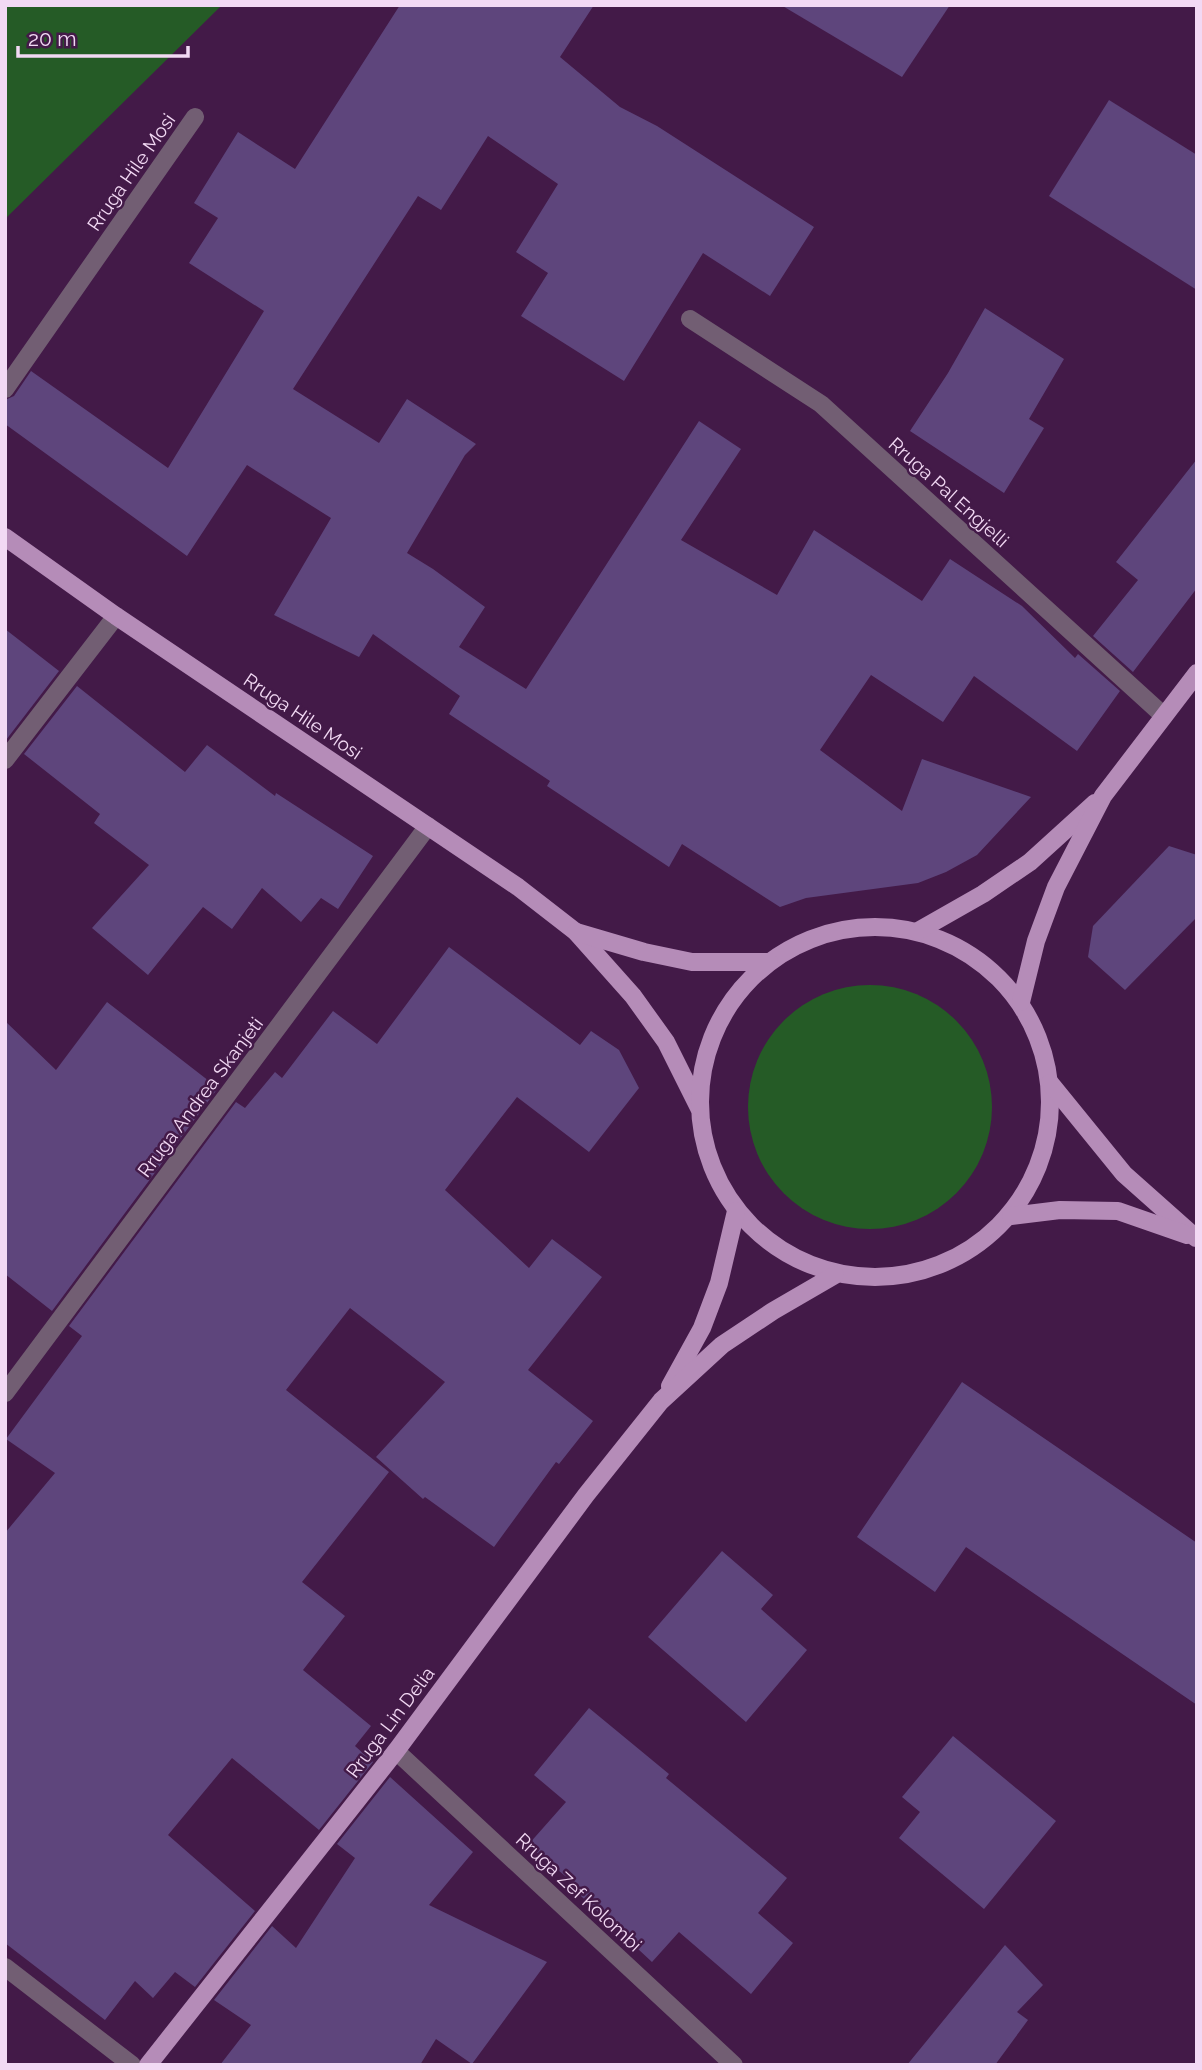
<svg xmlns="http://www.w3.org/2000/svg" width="1202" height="2070" font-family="Raleway,sans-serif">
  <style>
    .green { fill: #255b26 }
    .building { fill: #5e457c }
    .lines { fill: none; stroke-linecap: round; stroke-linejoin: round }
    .minor { stroke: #725e73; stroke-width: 18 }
    .major { stroke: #b58cb8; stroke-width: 18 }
    .labels { text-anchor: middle; stroke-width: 5; stroke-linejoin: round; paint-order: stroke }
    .street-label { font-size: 19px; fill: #f2d9f4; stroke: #431a48 }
  </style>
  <rect width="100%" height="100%" fill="#431a48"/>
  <g class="green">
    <path d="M 5,5 L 222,5 L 5,219 Z"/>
    <circle cx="870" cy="1107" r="122"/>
  </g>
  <g class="building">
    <path d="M 400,5 L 594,5 L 560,57 L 620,107 L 657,126 L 814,227 L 770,296 L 703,253 L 624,381 L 521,316 L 548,273 L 516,252 L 558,184 L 488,136 L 441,210 L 418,196 L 293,389 L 379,443 L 407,399 L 476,444 L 465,455 L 407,553 L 433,569 L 485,607 L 459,647 L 526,689 L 699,421 L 741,449 L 681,540 L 777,595 L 814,530 L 922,601 L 950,559 L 1022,606 L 1075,658 L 1078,654 L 1120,691 L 1077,751 L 974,676 L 943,722 L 871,675 L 820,750 L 902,811 L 922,759 L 1031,797 L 977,855 L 946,872 L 918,883 L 806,898 L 780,907 L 682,844 L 669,867 L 547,786 L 550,781 L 449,714 L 460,696 L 373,634 L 359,657 L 274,615 L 331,518 L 247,465 L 187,556 L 5,424 L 5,400 L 14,396 L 31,371 L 168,468 L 264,311 L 189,263 L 218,218 L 194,203 L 238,132 L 295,169 Z"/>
    <path d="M 781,5 L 950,5 L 902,77 Z"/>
    <path d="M 1109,100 L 1197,155 L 1197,290 L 1049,196 Z"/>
    <path d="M 985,308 L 1064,359 L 1029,419 L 1044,428 L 1004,493 L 910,431 L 948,373 Z"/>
    <path d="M 1197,459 L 1197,588 L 1133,672 L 1093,636 L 1138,580 L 1116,562 Z"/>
    <path d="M 5,629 L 59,671 L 6,740 L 5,739 Z"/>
    <path d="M 77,686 L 185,772 L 207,745 L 275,796 L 276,793 L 373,856 L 338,909 L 321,898 L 301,922 L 262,888 L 232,929 L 203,907 L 148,975 L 92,928 L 149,865 L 94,823 L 100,814 L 24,754 Z"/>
    <path d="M 1169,846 L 1197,855 L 1197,917 L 1125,990 L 1088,957 L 1093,926 Z"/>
    <path d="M 449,947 L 580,1045 L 591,1031 L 619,1050 L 639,1088 L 589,1152 L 517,1097 L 445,1190 L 529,1268 L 552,1239 L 602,1277 L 528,1370 L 593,1421 L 559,1464 L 556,1462 L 494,1547 L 425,1497 L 423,1499 L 376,1457 L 445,1382 L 350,1308 L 286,1390 L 389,1472 L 302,1582 L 345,1616 L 303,1670 L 371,1726 L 355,1746 L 373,1762 L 319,1830 L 232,1758 L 168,1835 L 255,1911 L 195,1987 L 175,1972 L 153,1998 L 135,1981 L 105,2020 L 5,1943 L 5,1533 L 55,1473 L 6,1439 L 82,1336 L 69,1326 L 236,1102 L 245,1108 L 275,1072 L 282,1078 L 333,1011 L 377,1044 Z"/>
    <path d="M 107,1002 L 218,1088 L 52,1311 L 5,1274 L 5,1021 L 56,1070 Z"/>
    <path d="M 962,1382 L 1197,1543 L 1197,1705 L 966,1547 L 935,1592 L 857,1537 Z"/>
    <path d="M 722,1551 L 773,1595 L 761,1609 L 807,1650 L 746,1722 L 648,1637 Z"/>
    <path d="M 589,1708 L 669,1774 L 666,1778 L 787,1878 L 758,1913 L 793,1943 L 751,1994 L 679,1932 L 652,1962 L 568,1884 L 570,1880 L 528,1845 L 566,1802 L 534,1775 Z"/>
    <path d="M 953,1736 L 1056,1821 L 984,1909 L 899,1838 L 920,1812 L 902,1797 Z"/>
    <path d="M 390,1777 L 473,1852 L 429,1905 L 547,1962 L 472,2064 L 436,2039 L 420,2065 L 220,2065 L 251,2025 L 214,2000 L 272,1926 L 296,1948 L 355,1858 L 337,1844 Z"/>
    <path d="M 1005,1945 L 1043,1985 L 1017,2012 L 1028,2020 L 995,2065 L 907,2065 Z"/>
  </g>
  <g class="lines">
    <g class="minor">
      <path d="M 690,319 L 821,404 L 1164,716"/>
      <path d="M 5,389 L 195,117"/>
      <path d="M 5,760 L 116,616"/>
      <path d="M 5,1393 L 428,826"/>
      <path d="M 396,1751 L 734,2065"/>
      <path d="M 5,1967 L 132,2065"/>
    </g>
    <g class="major">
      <path d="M 5,537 L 116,616 L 518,887 L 576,932 L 633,996 L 666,1042 L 699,1108"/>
      <circle cx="875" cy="1102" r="175"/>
      <path d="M 918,931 L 983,894 L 1030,862 L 1095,803"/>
      <path d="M 576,932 L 644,952 L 692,962 L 769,962"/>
      <path d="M 1021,1002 L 1036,941 L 1056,887 L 1103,796 L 1197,673"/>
      <path d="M 1050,1083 L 1124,1174 L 1196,1238"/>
      <path d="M 1011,1216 L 1060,1210 L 1118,1211 L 1187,1235"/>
      <path d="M 670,1386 L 702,1328 L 719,1283 L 736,1211"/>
      <path d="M 148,2065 L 396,1751 L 586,1495 L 661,1401 L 722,1345 L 773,1311 L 835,1275"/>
    </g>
  </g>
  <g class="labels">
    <g class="street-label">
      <text transform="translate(131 172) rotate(-55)" y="7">Rruga Hile Mosi</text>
      <text transform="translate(949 492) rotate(42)" y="7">Rruga Pal Engjelli</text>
      <text transform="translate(303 716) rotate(34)" y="7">Rruga Hile Mosi</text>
      <text transform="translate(200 1097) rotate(-53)" y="7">Rruga Andrea Skanjeti</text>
      <text transform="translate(390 1722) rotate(-53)" y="7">Rruga Lin Delia</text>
      <text transform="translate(579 1892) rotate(43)" y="7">Rruga Zef Kolombi</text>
    </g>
  </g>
  <rect width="1202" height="2070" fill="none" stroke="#f2d9f4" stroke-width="14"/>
  <path d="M18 46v10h170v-10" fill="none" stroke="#f2d9f4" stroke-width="3.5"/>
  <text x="28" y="46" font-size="21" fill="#f2d9f4" stroke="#431a48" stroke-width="5" paint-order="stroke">20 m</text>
</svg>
